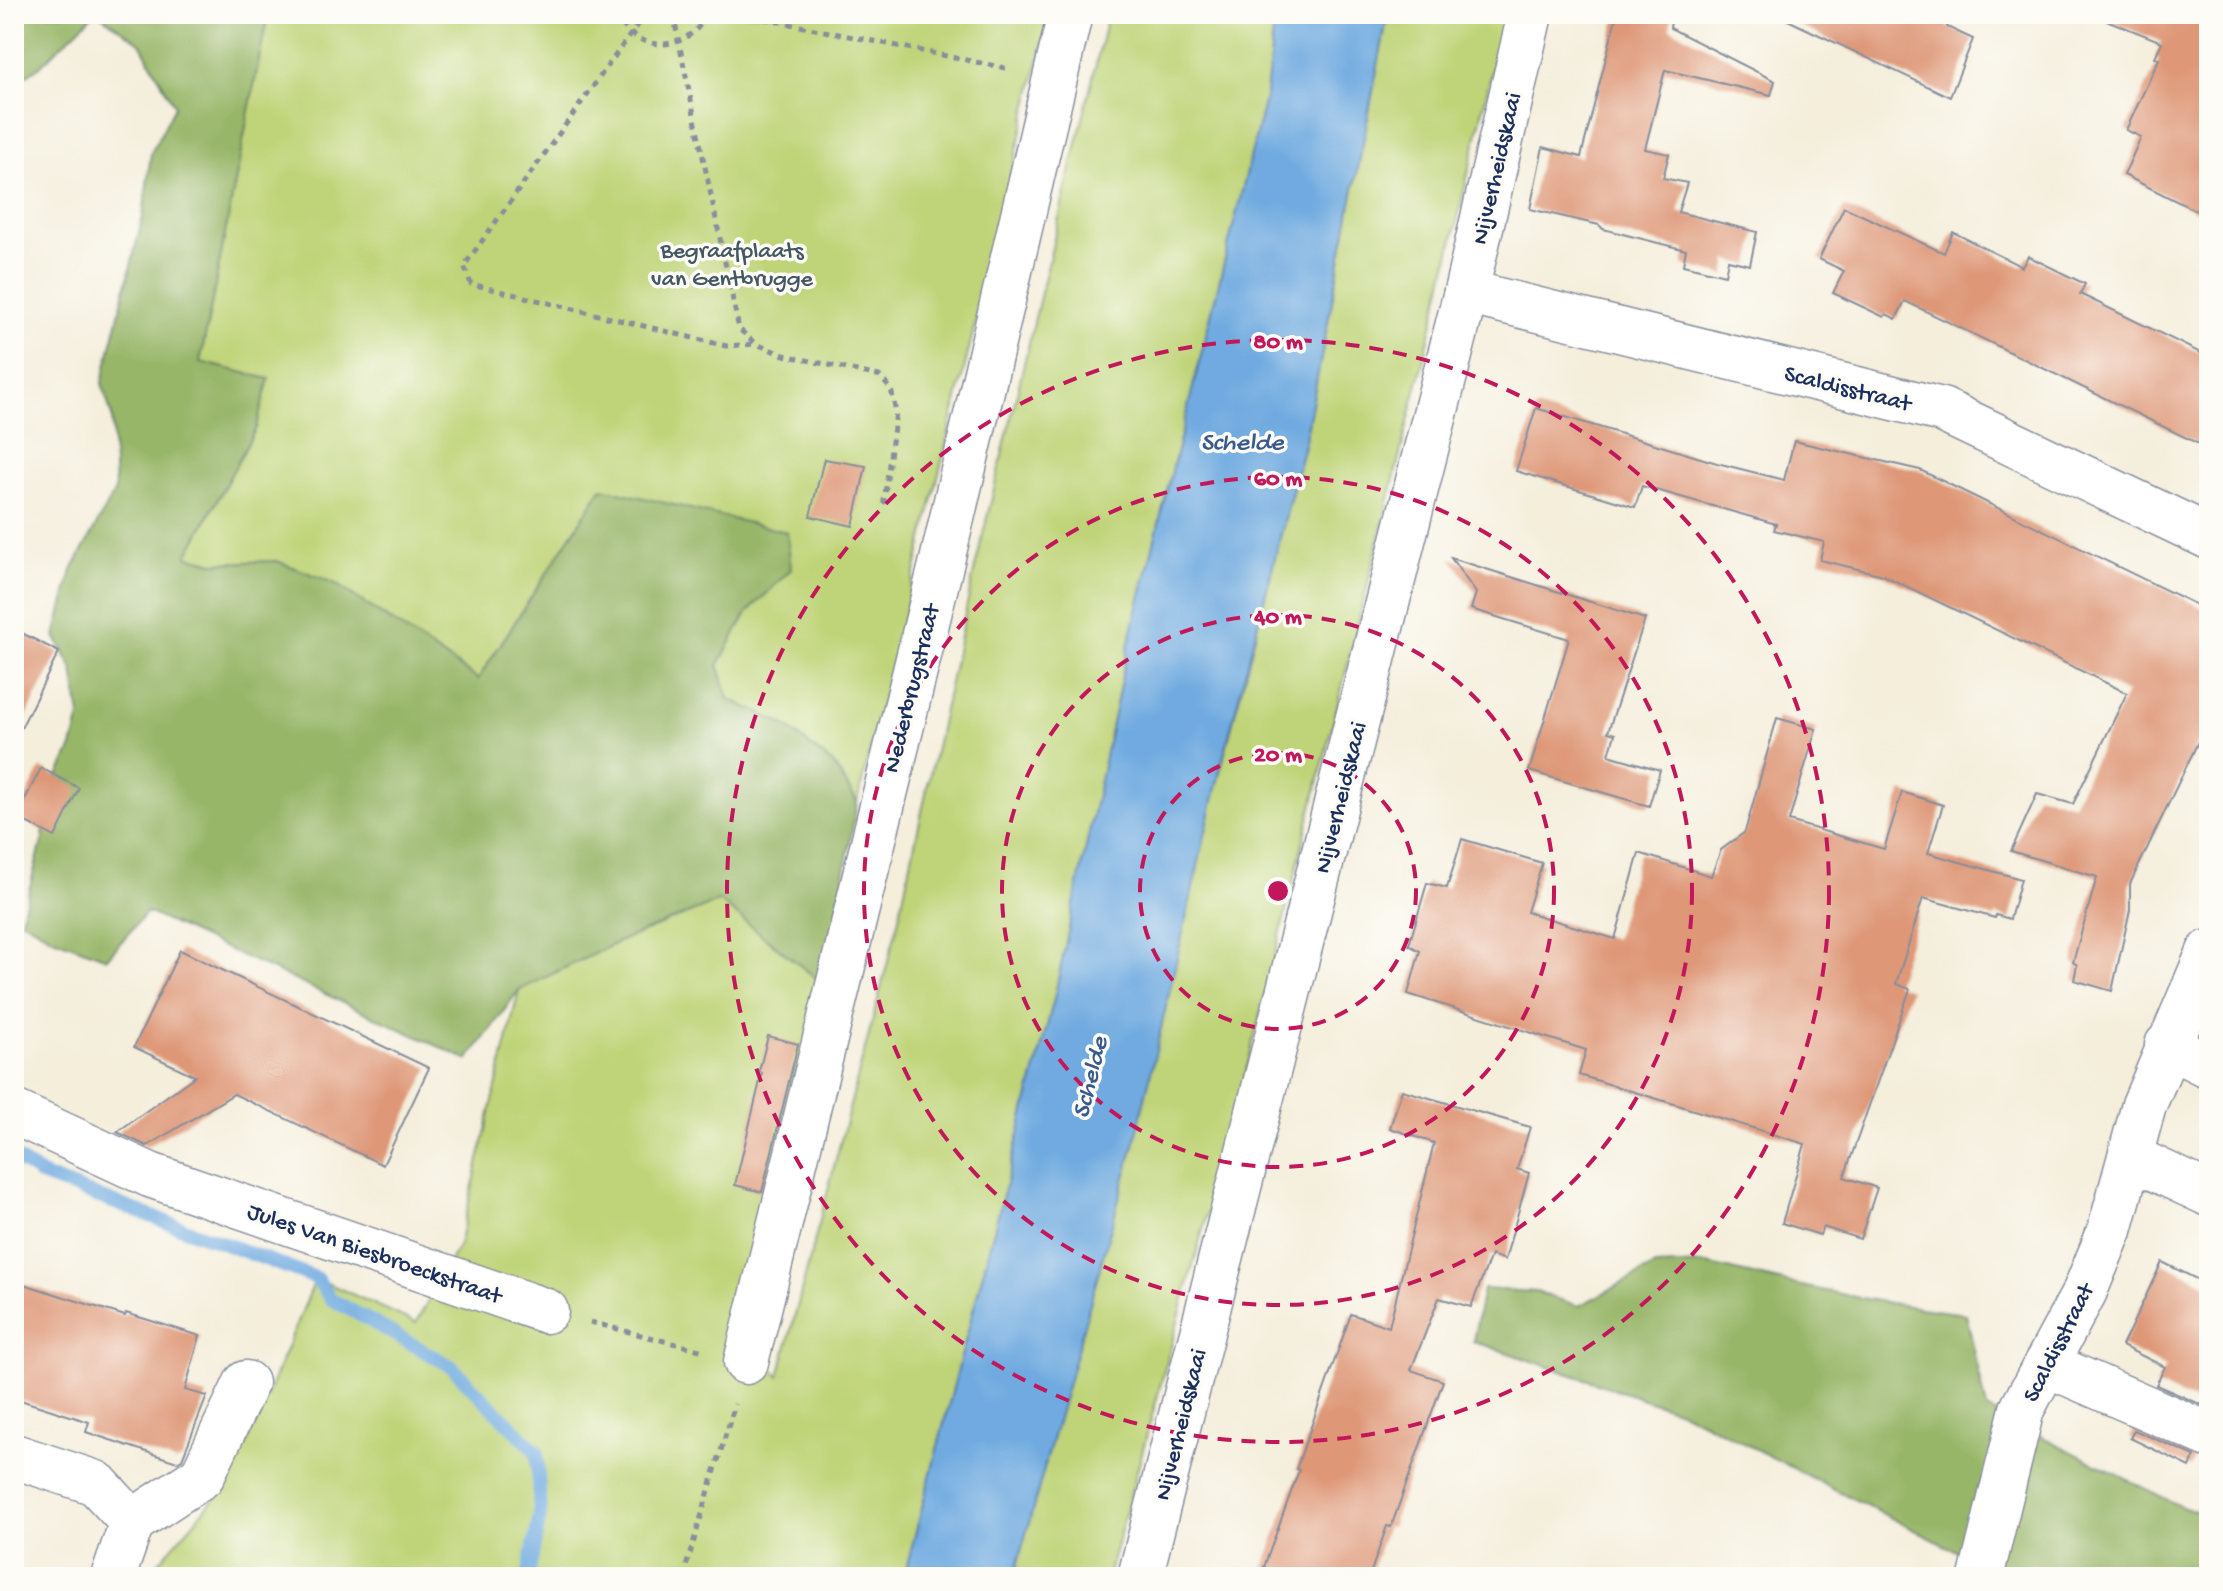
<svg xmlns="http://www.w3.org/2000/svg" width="2223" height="1591" font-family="'Gochi Hand',sans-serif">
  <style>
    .green { fill: #bfd478; stroke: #6d826b; stroke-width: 2 }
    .forest { fill: #97b668; stroke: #597263; stroke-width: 2 }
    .water { fill: #6faae0; stroke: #456c9f; stroke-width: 2 }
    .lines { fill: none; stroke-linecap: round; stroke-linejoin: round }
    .stream { stroke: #6faae0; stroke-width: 14 }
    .building { fill: #de9777 }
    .minor-casing { stroke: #888e9c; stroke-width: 47 }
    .path { stroke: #888e9c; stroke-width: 5; stroke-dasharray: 6 6; stroke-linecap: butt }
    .minor { stroke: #fff; stroke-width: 44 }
    .ring { fill: none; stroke: #c2185b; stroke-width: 4; stroke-dasharray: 14 10 }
    .labels { text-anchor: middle; stroke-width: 7; stroke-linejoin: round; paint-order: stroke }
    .street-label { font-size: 24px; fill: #1b2f5e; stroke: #fdfcf7 }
    .park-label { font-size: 24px; fill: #445864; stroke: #fdfcf7 }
    .water-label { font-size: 26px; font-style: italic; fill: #385a8c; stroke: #fdfcf7 }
    .centre { fill: #c2185b; stroke: #fdfcf7; stroke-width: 4 }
    .ring-label { font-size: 24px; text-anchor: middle; font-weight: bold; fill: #c2185b; stroke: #fdfcf7; stroke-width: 7; stroke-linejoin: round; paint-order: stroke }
  </style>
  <rect width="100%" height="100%" fill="#fdfcf7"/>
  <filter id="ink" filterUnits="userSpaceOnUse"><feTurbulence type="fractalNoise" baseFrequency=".0125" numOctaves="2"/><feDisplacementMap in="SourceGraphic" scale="16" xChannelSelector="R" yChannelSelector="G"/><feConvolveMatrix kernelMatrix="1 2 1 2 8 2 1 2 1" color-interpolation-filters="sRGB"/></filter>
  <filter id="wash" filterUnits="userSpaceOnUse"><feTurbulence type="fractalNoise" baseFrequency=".006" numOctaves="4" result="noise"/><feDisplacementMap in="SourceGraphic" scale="32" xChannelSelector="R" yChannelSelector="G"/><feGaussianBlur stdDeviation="1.8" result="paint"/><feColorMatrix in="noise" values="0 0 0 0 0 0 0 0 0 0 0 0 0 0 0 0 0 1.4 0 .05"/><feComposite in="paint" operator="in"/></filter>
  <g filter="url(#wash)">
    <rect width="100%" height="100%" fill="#f4eedb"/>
    <g class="green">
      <path d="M 99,14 L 1050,14 L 918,560 L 857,802 L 833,764 L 783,724 L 729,699 L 718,665 L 747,613 L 791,569 L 602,489 L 478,679 L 334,583 L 277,561 L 214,563 L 187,556 L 256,428 L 268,379 L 200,362 L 248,115 L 175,106 L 140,43 Z"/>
      <path d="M 1108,14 L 1275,14 L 1266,95 L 1129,643 L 1054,999 L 904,1577 L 146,1577 L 222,1490 L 248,1441 L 316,1278 L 416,1323 L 459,1245 L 519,990 L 620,941 L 719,901 L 825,985 L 739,1320 L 779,1376 L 896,931 L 975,568 Z"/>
      <path d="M 1388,14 L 1505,14 L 1442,286 L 1245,1075 L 1108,1577 L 1014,1577 L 1304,445 Z"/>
    </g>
    <g class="forest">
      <path d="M 14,14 L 94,14 L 39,67 L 14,84 Z"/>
      <path d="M 99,14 L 268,14 L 200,362 L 269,379 L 256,428 L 187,556 L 214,563 L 277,561 L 334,583 L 478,679 L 602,488 L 787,532 L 791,569 L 747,613 L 718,665 L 729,699 L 783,724 L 833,764 L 857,802 L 825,985 L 719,901 L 620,941 L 519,990 L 468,1060 L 147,912 L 107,958 L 53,938 L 21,920 L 43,838 L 44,805 L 72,747 L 80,716 L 73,670 L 55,636 L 72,570 L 115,491 L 112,416 L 102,383 L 143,217 L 151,153 L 175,106 L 140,43 Z"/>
      <path d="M 1707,1264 C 1792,1285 1878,1304 1966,1314 L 1987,1409 L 2184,1508 L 2209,1514 L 2209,1577 L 2007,1577 L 1685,1413 L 1473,1341 L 1483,1289 L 1536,1292 L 1579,1306 L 1655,1266 Z"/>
    </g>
    <path class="water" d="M 1275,14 L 1388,14 L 1304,445 L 1220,770 L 1136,1138 L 1014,1577 L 904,1577 L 1054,999 L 1129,643 L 1266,95 Z"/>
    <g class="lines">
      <path class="stream" d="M 14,1157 L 43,1176 L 316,1278 L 331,1299 L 451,1366 L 537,1452 L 540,1515 L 528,1577"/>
    </g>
    <g id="blocks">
      <g class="building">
        <path d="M 1617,14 L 1672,14 L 1670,28 L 1775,81 L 1771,95 L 1665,70 L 1645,149 L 1669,154 L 1663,178 L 1687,183 L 1678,212 L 1757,232 L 1750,265 L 1728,260 L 1725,275 L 1683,265 L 1686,250 L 1603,229 L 1599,225 L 1530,209 L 1543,147 L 1581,157 Z"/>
        <path d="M 1775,14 L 1952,14 L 1947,27 L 1973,39 L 1950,97 Z"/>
        <path d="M 2097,14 L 2209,14 L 2209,186 L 2198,212 L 2124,175 L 2141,137 L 2126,130 L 2159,59 L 2155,57 L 2162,42 L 2096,16 Z"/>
        <path d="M 1844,207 L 1944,253 L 1953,232 L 2022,267 L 2028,256 L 2085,284 L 2080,294 L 2209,357 L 2209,449 L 1905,301 L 1896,319 L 1886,314 L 1884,317 L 1833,293 L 1844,271 L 1819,259 Z"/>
        <path d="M 1536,408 L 1717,463 L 1784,480 L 1794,441 L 1920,470 L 2209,611 L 2209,719 L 2130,884 L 2130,910 L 2112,991 L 2074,980 L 2077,965 L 2073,962 L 2097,877 L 2011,851 L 2037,794 L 2073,804 L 2127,693 L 1883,575 L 1820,560 L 1824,542 L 1774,530 L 1776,524 L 1642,486 L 1635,507 L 1516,471 Z"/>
        <path d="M 824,459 L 866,466 L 853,526 L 810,516 Z"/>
        <path d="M 1451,558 L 1645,619 L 1608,732 L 1615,734 L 1609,755 L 1660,770 L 1649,806 L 1529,771 L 1569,639 L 1471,609 L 1476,593 Z"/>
        <path d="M 14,629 L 59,652 L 14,742 Z"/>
        <path d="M 1777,718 L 1816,729 L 1789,821 L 1884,849 L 1902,792 L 1943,805 L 1928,853 L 2021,879 L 2010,919 L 1996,915 L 1995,918 L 1923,898 L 1896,984 L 1910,989 L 1844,1177 L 1877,1188 L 1860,1239 L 1823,1227 L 1820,1235 L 1782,1223 L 1805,1144 L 1579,1075 L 1586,1050 L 1408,994 L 1420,951 L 1409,945 L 1427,883 L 1447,888 L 1462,839 L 1542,863 L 1527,912 L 1615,939 L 1639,853 L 1711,876 L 1721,850 L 1745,832 Z"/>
        <path d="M 41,768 L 79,788 L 55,837 L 16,817 Z"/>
        <path d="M 180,950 L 429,1068 L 383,1165 L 234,1094 L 147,1146 L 117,1132 L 195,1076 L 134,1047 Z"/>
        <path d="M 768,1036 L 798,1044 L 762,1192 L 735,1185 L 762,1073 L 759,1071 Z"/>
        <path d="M 1402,1090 L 1530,1127 L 1517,1169 L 1529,1173 L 1505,1260 L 1491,1255 L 1471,1307 L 1439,1298 L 1411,1370 L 1443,1381 L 1391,1527 L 1387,1526 L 1369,1577 L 1283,1577 L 1264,1567 L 1299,1470 L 1296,1469 L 1351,1314 L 1389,1327 L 1434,1143 L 1390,1128 Z"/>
        <path d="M 2162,1262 L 2209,1285 L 2209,1408 L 2156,1385 L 2165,1367 L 2122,1346 Z"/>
        <path d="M 14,1281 L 125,1316 L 126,1313 L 200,1336 L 185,1390 L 207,1396 L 182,1459 L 177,1462 L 86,1432 L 89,1422 L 14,1398 Z"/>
        <path d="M 2134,1430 L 2195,1456 L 2190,1467 L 2130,1438 Z"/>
      </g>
    </g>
  </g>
  <g filter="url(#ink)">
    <use href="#blocks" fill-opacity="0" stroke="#888e9c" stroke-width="2"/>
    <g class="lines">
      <defs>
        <g id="minor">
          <path d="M 1466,292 L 1942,410 L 2209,537"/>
          <path d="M 2167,1045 L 2209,1066"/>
          <path d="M 14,1112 L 150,1175 L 546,1311"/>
          <path d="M 2132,1158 L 2209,1194"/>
          <path d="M 746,1362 L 942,561 L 1070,14"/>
          <path d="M 2046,1364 L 2209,1435"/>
          <path d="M 14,1456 L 96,1483 L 132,1522 L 113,1577"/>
          <path d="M 132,1522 L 202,1476 L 246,1383"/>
          <path d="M 1140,1577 L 1466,292 L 1530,14"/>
          <path d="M 1981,1577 L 2022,1409 L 2085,1291 L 2110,1230 L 2144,1105 L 2209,952"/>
        </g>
      </defs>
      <use href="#minor" class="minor-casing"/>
      <g class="path">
        <path d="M 616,14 C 634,54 688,54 707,14"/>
        <path d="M 645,14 L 464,266 L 471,284 L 726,346 L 756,344"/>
        <path d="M 673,14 L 739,329 L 756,344 L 784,355 L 879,376 L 891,389 L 896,412 L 883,509"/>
        <path d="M 741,14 L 1010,69"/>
        <path d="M 590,1322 L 704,1351"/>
        <path d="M 683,1577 L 735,1404"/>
      </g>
      <use href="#minor" class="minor"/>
    </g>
  </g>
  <g class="ring">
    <circle cx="1278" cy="891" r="138"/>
    <circle cx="1278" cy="891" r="276"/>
    <circle cx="1278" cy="891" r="414"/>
    <circle cx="1278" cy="891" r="551"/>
  </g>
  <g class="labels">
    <g class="street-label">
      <text transform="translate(1495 168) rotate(-77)" y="8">Nijverheidskaai</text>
      <text transform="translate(1848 387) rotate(14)" y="8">Scaldisstraat</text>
      <text transform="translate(910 688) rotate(-76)" y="8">Nederbrugstraat</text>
      <text transform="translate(1339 797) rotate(-76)" y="8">Nijverheidskaai</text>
      <text transform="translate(375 1252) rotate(19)" y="8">Jules Van Biesbroeckstraat</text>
      <text transform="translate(2057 1342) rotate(-63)" y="8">Scaldisstraat</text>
      <text transform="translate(1179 1424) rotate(-76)" y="8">Nijverheidskaai</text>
    </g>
    <g class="park-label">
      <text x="732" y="257">Begraafplaats<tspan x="732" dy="28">van Gentbrugge</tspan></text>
    </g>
    <g class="water-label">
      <text x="1242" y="449">Schelde</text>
      <text transform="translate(1088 1077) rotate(-76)" y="9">Schelde</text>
    </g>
  </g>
  <circle cx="1278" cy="891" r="12" class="centre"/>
  <g class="ring-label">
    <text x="1278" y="348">80 m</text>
    <text x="1278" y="485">60 m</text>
    <text x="1278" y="623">40 m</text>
    <text x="1278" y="761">20 m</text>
  </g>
  <rect width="2223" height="1591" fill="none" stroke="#fdfcf7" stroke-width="48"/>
</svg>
